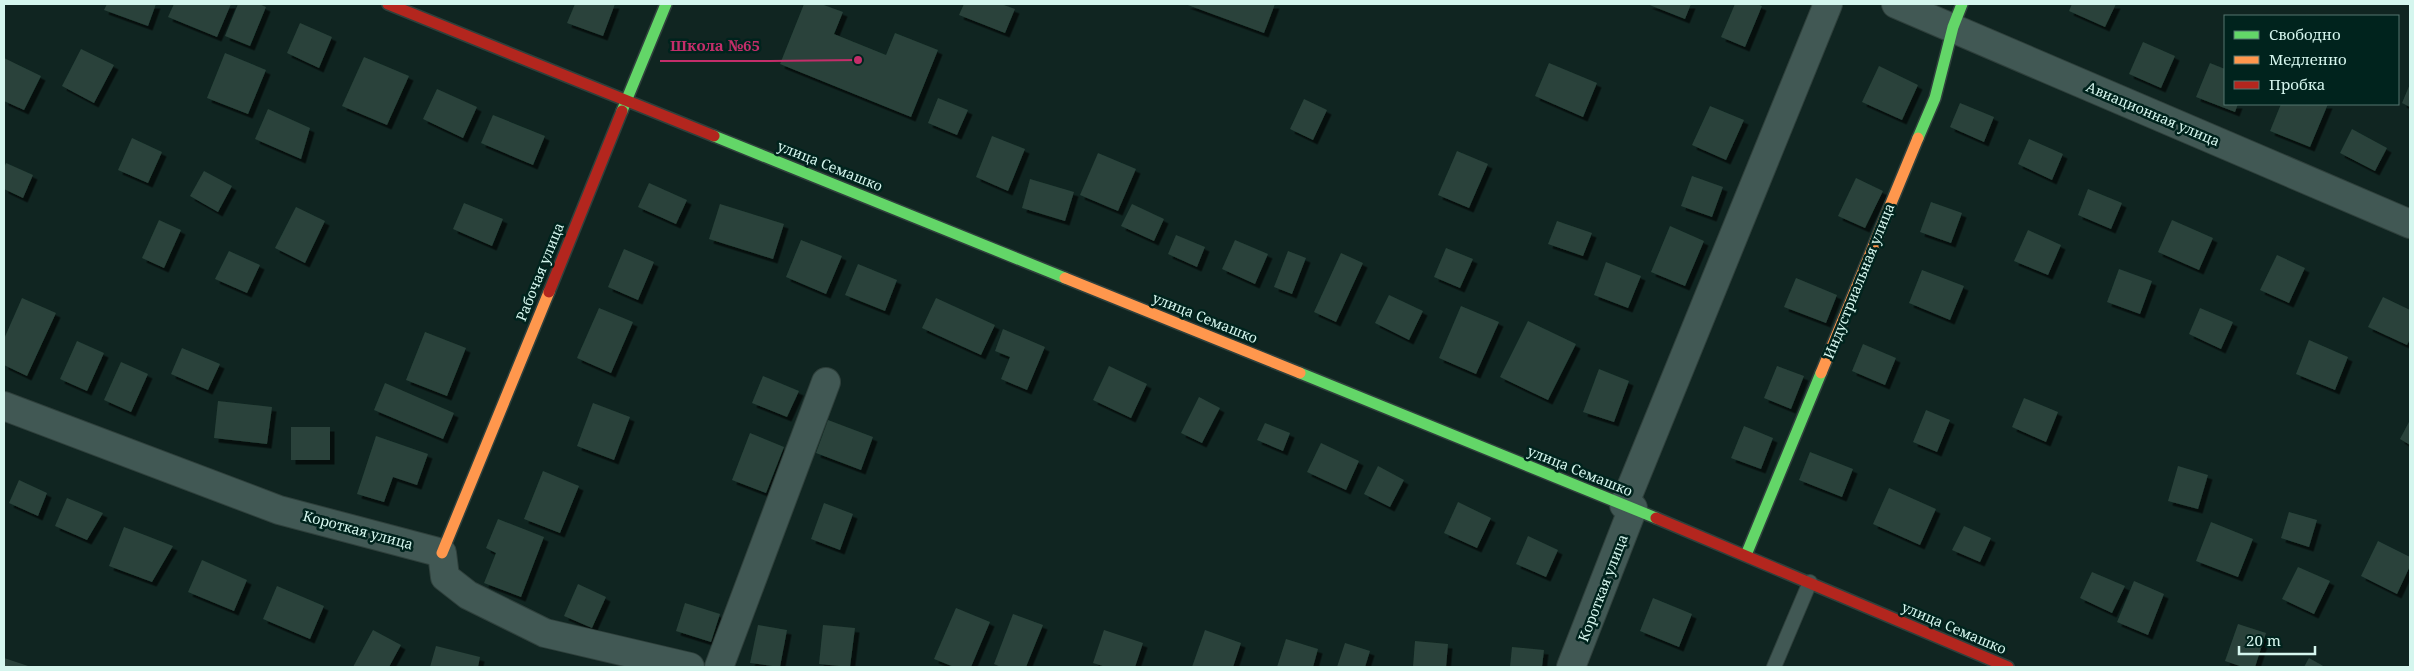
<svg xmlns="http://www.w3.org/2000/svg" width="2414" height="671" font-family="'Noto Serif',serif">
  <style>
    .building { fill: #29433a; filter: url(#shadow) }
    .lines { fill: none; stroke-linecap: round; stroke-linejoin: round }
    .lane-casing { stroke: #2f403c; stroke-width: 16 }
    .street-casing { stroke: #2f403c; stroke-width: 30 }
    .fast-casing { stroke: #2f403c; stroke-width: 14 }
    .slow-casing { stroke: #2f403c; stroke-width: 14 }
    .jam-casing { stroke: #2f403c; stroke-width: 14 }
    .lane { stroke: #415854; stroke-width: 14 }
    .street { stroke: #415854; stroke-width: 28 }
    .fast { stroke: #63d668; stroke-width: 11 }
    .slow { stroke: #ff974d; stroke-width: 11 }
    .jam { stroke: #b3261e; stroke-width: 11 }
    .labels { text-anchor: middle; stroke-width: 5; stroke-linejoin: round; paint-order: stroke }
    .street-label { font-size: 14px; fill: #d5f6ee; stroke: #00231d }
    .leader { fill: none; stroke: #c42e6a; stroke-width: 2 }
    .callout-dot { fill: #c42e6a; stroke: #00231d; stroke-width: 2 }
    .callout-label { font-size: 15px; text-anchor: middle; font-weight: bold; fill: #c42e6a; stroke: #00231d; stroke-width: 5; stroke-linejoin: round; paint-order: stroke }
  </style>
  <defs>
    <filter id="shadow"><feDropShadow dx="4.5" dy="4.5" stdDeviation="0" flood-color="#0009"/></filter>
  </defs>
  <rect width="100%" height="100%" fill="#102521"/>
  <g class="building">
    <path d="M 107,4 L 156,4 L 148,26 L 104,10 Z"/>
    <path d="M 174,4 L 231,4 L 217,37 L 168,17 Z"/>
    <path d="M 238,4 L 259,4 L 266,7 L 250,46 L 225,36 Z"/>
    <path d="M 575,4 L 615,4 L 603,36 L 567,23 Z"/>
    <path d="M 804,4 L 821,4 L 843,12 L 834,34 L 886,55 L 895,33 L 938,50 L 911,117 L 780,64 Z"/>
    <path d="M 964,4 L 1001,4 L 1015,9 L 1005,33 L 959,15 Z"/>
    <path d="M 1185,4 L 1275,4 L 1264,33 Z"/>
    <path d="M 1647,4 L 1691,4 L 1685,19 Z"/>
    <path d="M 1735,4 L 1757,4 L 1762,6 L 1745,47 L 1721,37 Z"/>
    <path d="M 2072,4 L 2116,4 L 2105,27 L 2069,11 Z"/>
    <path d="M 300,23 L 332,37 L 319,68 L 287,53 Z"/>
    <path d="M 2143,42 L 2175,56 L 2161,88 L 2129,74 Z"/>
    <path d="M 81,49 L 114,65 L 94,103 L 62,86 Z"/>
    <path d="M 225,53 L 266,70 L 248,114 L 207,98 Z"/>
    <path d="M 364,57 L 409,76 L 387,125 L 342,106 Z"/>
    <path d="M 4,58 L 41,76 L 24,110 L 4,101 Z"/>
    <path d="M 1549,63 L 1597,83 L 1583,117 L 1535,96 Z"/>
    <path d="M 2210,63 L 2225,69 L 2225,104 L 2238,104 L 2235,112 L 2196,97 Z"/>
    <path d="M 1879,66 L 1918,85 L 1902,120 L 1862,102 Z"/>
    <path d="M 2410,84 L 2410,107 L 2402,103 Z"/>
    <path d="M 437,89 L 477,107 L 463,138 L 423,119 Z"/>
    <path d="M 938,98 L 968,110 L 957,135 L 928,123 Z"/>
    <path d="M 1304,99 L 1327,110 L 1313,140 L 1290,129 Z"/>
    <path d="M 1960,103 L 1994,117 L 1984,142 L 1950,127 Z"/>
    <path d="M 2281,104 L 2328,104 L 2310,147 L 2270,131 Z"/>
    <path d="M 1710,106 L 1744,120 L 1726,160 L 1692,145 Z"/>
    <path d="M 268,109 L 310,128 L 301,159 L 255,139 Z"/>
    <path d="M 493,115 L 545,136 L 533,165 L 481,143 Z"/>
    <path d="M 2352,129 L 2387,148 L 2375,171 L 2340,153 Z"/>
    <path d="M 992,136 L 1025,149 L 1008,191 L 976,177 Z"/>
    <path d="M 132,138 L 162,152 L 148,183 L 118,170 Z"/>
    <path d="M 2029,139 L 2063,154 L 2052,180 L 2018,164 Z"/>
    <path d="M 1457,151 L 1488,164 L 1469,208 L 1438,195 Z"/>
    <path d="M 1098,153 L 1136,169 L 1118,211 L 1080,195 Z"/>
    <path d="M 6,163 L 33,175 L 23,198 L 4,189 L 4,168 Z"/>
    <path d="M 204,171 L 232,186 L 218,212 L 190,196 Z"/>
    <path d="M 1692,176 L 1723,187 L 1712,217 L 1681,206 Z"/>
    <path d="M 1856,178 L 1883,191 L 1865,228 L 1838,216 Z"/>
    <path d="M 1030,179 L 1074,192 L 1065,221 L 1022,208 Z"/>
    <path d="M 649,183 L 687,200 L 676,224 L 638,207 Z"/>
    <path d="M 2088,189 L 2122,203 L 2111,229 L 2078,215 Z"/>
    <path d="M 1931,202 L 1962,213 L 1951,243 L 1920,232 Z"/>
    <path d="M 464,203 L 503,219 L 492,246 L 453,229 Z"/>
    <path d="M 720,204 L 784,224 L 773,259 L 709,239 Z"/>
    <path d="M 1132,204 L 1164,219 L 1154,241 L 1121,226 Z"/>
    <path d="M 296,207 L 325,221 L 305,263 L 275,248 Z"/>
    <path d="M 159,220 L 181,230 L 164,268 L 142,258 Z"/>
    <path d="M 2172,220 L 2213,238 L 2199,270 L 2158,252 Z"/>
    <path d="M 1557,221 L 1592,233 L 1583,256 L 1548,244 Z"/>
    <path d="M 1670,226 L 1704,241 L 1685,286 L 1651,272 Z"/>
    <path d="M 2028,230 L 2061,245 L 2048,275 L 2014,261 Z"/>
    <path d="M 1176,235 L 1205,247 L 1197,267 L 1168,254 Z"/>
    <path d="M 801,240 L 842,256 L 826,294 L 786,277 Z"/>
    <path d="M 1235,240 L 1268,254 L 1255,284 L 1222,269 Z"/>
    <path d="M 1446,248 L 1473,259 L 1460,288 L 1434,277 Z"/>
    <path d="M 624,249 L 654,262 L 638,300 L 608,287 Z"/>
    <path d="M 229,251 L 260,265 L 247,293 L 215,279 Z"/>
    <path d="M 1288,251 L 1306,258 L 1292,294 L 1274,287 Z"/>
    <path d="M 1341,253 L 1363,263 L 1336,322 L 1314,312 Z"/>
    <path d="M 2277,255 L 2305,268 L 2289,303 L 2260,290 Z"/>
    <path d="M 1606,262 L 1641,276 L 1628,308 L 1594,295 Z"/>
    <path d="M 858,264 L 897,280 L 885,311 L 845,295 Z"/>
    <path d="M 2119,269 L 2152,281 L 2140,314 L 2107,302 Z"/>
    <path d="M 1922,270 L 1964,286 L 1950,320 L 1909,303 Z"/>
    <path d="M 1796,278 L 1837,295 L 1826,323 L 1784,307 Z"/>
    <path d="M 1389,295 L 1423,311 L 1409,340 L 1375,323 Z"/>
    <path d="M 2383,297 L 2410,310 L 2410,339 L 2407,345 L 2368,327 Z"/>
    <path d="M 22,298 L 56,313 L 27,376 L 4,365 L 4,339 Z"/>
    <path d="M 936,298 L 995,325 L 981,355 L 922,328 Z"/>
    <path d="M 1461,306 L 1499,322 L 1476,374 L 1439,358 Z"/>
    <path d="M 599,308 L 633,322 L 611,373 L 577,358 Z"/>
    <path d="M 2200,308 L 2233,322 L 2221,349 L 2189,334 Z"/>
    <path d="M 1528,321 L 1576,344 L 1548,400 L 1500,377 Z"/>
    <path d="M 1003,329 L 1045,347 L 1027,390 L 1001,379 L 1010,357 L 995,351 Z"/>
    <path d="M 425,332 L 466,348 L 447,396 L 406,380 Z"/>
    <path d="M 2309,340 L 2348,357 L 2335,390 L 2296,374 Z"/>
    <path d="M 77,341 L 104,353 L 87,391 L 60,379 Z"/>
    <path d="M 1863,344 L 1896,358 L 1885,385 L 1852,371 Z"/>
    <path d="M 182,348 L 220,364 L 208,390 L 171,374 Z"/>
    <path d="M 121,362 L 148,374 L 131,412 L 104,400 Z"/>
    <path d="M 1109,366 L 1147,384 L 1131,418 L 1093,400 Z"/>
    <path d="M 1777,366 L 1804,376 L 1791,409 L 1764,398 Z"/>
    <path d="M 1599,369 L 1629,381 L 1614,422 L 1583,412 Z"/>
    <path d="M 763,376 L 799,391 L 787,417 L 752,403 Z"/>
    <path d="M 385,383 L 454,413 L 443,439 L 374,410 Z"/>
    <path d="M 1199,397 L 1220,408 L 1202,443 L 1181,433 Z"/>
    <path d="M 2024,398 L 2058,412 L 2046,442 L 2012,427 Z"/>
    <path d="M 218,401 L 272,407 L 267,444 L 214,438 Z"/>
    <path d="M 593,403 L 630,417 L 614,460 L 577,446 Z"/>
    <path d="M 1926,410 L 1950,420 L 1937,452 L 1913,442 Z"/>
    <path d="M 828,420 L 873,437 L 861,470 L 816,453 Z"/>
    <path d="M 2410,420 L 2410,445 L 2400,439 Z"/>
    <path d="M 1265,423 L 1290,433 L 1283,451 L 1257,440 Z"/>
    <path d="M 1744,426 L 1773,438 L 1761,469 L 1731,458 Z"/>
    <rect x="291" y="427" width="39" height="33"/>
    <path d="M 750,433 L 784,447 L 766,493 L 732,480 Z"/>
    <path d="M 376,436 L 428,454 L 417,485 L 393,477 L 384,502 L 357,494 Z"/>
    <path d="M 1321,443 L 1359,461 L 1346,490 L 1307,472 Z"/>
    <path d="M 1810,452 L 1853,469 L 1842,497 L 1799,480 Z"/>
    <path d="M 1378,466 L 1404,480 L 1390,507 L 1364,494 Z"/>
    <path d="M 2178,466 L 2208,475 L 2198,509 L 2168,501 Z"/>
    <path d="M 543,471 L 579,486 L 560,533 L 524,519 Z"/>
    <path d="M 19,480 L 47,493 L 38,516 L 9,503 Z"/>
    <path d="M 1889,488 L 1936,509 L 1920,545 L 1873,524 Z"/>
    <path d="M 67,498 L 103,513 L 87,540 L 55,526 Z"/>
    <path d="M 1458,502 L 1491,518 L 1477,548 L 1444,533 Z"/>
    <path d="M 824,503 L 853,514 L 840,550 L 811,539 Z"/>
    <path d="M 2289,512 L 2317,520 L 2309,547 L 2281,538 Z"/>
    <path d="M 498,519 L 544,537 L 521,597 L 484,583 L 496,553 L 486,548 Z"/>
    <path d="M 2211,522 L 2253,539 L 2238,577 L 2196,561 Z"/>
    <path d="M 1964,526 L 1991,538 L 1980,562 L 1952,550 Z"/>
    <path d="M 124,527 L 173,546 L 152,582 L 109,566 Z"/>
    <path d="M 1528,536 L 1558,550 L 1546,577 L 1516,564 Z"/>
    <path d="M 2378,541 L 2410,557 L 2410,566 L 2397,594 L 2361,576 Z"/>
    <path d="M 202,560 L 247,580 L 234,611 L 188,592 Z"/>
    <path d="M 2298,567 L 2330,581 L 2314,614 L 2282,599 Z"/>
    <path d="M 2092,572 L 2125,586 L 2112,613 L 2080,598 Z"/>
    <path d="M 2134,581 L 2164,594 L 2148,635 L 2117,622 Z"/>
    <path d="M 578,584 L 606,597 L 592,628 L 564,616 Z"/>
    <path d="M 277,586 L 324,606 L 310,639 L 263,619 Z"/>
    <path d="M 1653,598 L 1692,614 L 1679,647 L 1640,631 Z"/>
    <path d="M 685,603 L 720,614 L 711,642 L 676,631 Z"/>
    <path d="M 956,608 L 990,622 L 971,667 L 954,667 L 934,659 Z"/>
    <path d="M 1013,614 L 1043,625 L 1026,667 L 1001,667 L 994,664 Z"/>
    <path d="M 2238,624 L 2266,633 L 2255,667 L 2243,667 L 2225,661 Z"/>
    <path d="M 758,625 L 787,630 L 780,667 L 750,663 Z"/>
    <path d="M 823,625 L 855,628 L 850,667 L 819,664 Z"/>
    <path d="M 373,630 L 401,645 L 389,667 L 353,667 Z"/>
    <path d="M 1104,630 L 1143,643 L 1135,667 L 1106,667 L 1093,663 Z"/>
    <path d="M 1205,630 L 1241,643 L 1233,667 L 1192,667 Z"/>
    <path d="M 1286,639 L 1318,649 L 1313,667 L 1277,667 Z"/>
    <path d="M 1415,641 L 1448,644 L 1446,667 L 1413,667 Z"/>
    <path d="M 1345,643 L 1370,651 L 1365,667 L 1337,667 Z"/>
    <path d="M 436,646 L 480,657 L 478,667 L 430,667 Z"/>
    <path d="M 1512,647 L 1544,650 L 1542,667 L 1510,667 Z"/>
    <path d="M 4,658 L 31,667 L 4,667 Z"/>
    <path d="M 2309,658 L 2325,667 L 2304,667 Z"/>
  </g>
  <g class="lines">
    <defs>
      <path id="lane" d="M 1774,667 L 1810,582"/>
      <g id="street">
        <path d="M 1896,4 L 2410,224"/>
        <path d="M 4,406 L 279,510 L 442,553 L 445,577 L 468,595 L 545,633 L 690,667"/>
        <path d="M 1624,505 L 1828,4"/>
        <path d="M 719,667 L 826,382"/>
        <path d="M 1571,667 L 1633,508"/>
      </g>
      <g id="fast">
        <path d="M 622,111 L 666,4"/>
        <path d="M 714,136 L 1065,278"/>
        <path d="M 1918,138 L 1935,98 L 1953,27 L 1962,4"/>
        <path d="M 1300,373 L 1656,518"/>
        <path d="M 1746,555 L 1821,373"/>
      </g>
      <g id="slow">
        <path d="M 1065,278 L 1300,373"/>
        <path d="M 1821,373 L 1918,138"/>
        <path d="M 442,553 L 549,292"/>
      </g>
      <g id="jam">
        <path d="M 388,4 L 714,136"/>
        <path d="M 549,292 L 622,111"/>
        <path d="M 1656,518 L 2008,667"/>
      </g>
    </defs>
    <use href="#lane" class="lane-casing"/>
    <use href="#street" class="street-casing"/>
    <use href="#fast" class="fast-casing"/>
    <use href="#slow" class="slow-casing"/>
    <use href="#jam" class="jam-casing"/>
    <use href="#lane" class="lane"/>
    <use href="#street" class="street"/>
    <use href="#fast" class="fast"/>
    <use href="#slow" class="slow"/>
    <use href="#jam" class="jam"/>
  </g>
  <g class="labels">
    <g class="street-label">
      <text transform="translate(2153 114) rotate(23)" y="5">Авиационная улица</text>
      <text transform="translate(830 166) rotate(22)" y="5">улица Семашко</text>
      <text transform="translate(540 272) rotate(-68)" y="5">Рабочая улица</text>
      <text transform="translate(1859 281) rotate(-68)" y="5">Индустриальная улица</text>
      <text transform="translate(1205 318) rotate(22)" y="5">улица Семашко</text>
      <text transform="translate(1580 471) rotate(22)" y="5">улица Семашко</text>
      <text transform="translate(358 530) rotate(15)" y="5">Короткая улица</text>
      <text transform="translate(1603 588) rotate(-69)" y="5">Короткая улица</text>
      <text transform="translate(1954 628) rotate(23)" y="5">улица Семашко</text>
    </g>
  </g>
  <path class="leader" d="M858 60L770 61H660"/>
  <circle class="callout-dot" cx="858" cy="60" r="5"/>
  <g class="callout-label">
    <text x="715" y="51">Школа №65</text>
  </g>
  <rect width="2414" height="671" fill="none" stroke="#d5f6ee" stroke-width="10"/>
  <rect x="2224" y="15" width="175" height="90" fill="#00231d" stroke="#557771"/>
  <rect x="2234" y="31" width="25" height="8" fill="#63d668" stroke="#557771"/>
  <text x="2269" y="40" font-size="15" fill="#d5f6ee">Свободно</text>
  <rect x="2234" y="56" width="25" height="8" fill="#ff974d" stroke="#557771"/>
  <text x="2269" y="65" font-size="15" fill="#d5f6ee">Медленно</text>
  <rect x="2234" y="81" width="25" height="8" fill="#b3261e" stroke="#557771"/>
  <text x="2269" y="90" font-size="15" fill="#d5f6ee">Пробка</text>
  <path d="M2239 646v8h76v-8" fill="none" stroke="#d5f6ee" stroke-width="2.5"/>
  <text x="2246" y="646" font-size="15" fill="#d5f6ee" stroke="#00231d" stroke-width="4" paint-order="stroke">20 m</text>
</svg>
